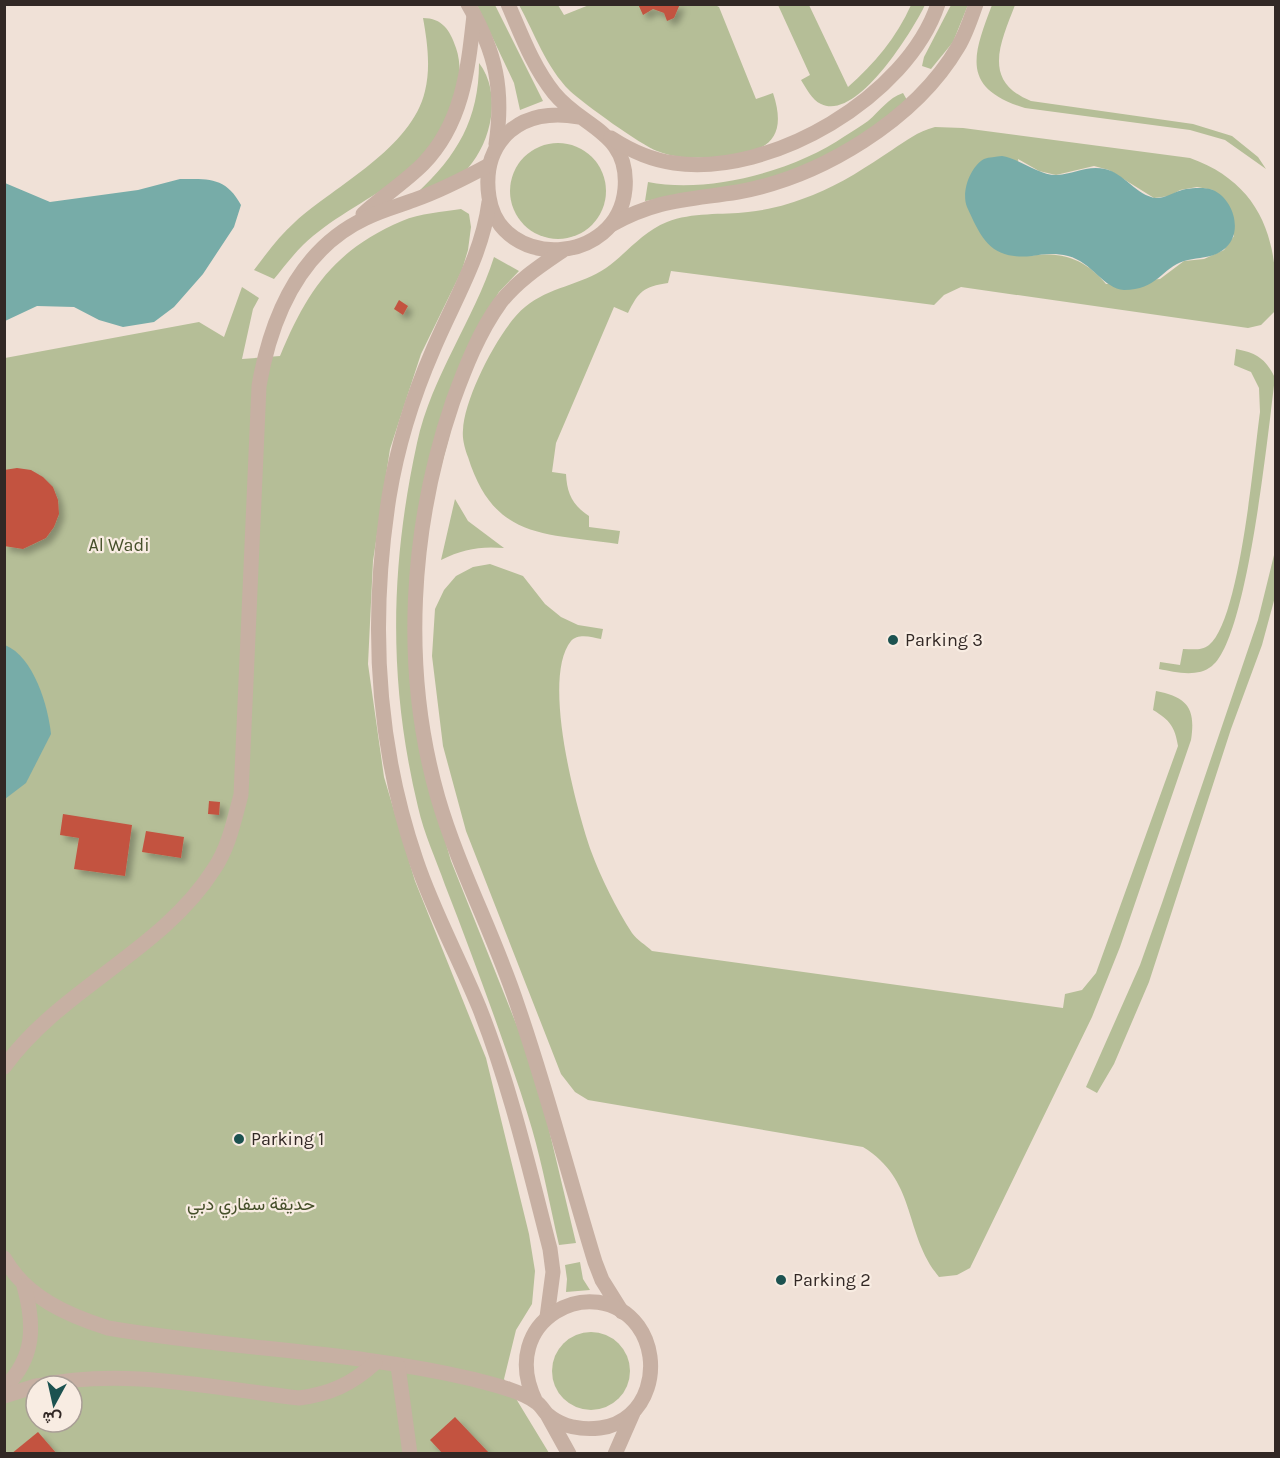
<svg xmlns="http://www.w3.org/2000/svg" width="1280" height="1458" font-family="Karla,Vazirmatn,sans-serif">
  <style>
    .green { fill: #b5be97; fill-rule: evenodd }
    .water { fill: #77aca8 }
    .building { fill: #c35341; filter: url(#shadow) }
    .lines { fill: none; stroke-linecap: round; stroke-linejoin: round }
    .minor { stroke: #c7b0a3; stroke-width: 15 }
    .poi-dot { fill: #1c5250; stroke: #f8ece2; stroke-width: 2 }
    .labels { text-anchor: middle; stroke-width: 4.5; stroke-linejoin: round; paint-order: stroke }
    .park-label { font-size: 18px; fill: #46502a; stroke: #f8ece2 }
    .poi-label { font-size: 18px; fill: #322825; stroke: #f8ece2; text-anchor: start }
  </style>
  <defs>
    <filter id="shadow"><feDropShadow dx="5" dy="5" stdDeviation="3" flood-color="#0004"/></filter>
  </defs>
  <rect width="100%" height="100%" fill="#f0e1d7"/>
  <g class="green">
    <path d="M 713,4 L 719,7 L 756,99 L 773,93 C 790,144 761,154 716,157 C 695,158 677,159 657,151 C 641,145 584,104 570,91 C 546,67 535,34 519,5 L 558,5 L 564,15 L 589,5 Z"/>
    <path d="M 477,5 L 495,5 L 543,101 L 520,110 L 514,83 Z"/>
    <path d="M 778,5 L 809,5 L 848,87 C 874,64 897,37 911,5 L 925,5 C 913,30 857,122 821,104 C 812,100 806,88 801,80 L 810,75 Z"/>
    <path d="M 951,5 L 968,5 L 953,42 L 931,69 L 922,66 L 924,57 Z"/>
    <path d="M 992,5 L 1015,5 C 1001,42 981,81 1031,101 L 1193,124 L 1232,136 L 1258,157 L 1266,169 L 1225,140 L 1190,130 L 1025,108 C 960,88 973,55 992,5 Z"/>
    <path d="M 423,18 C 442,18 450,30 456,48 C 461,62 460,78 458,93 C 447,174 355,195 303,245 C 293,255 283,268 274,279 L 254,270 C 267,253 279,236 295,222 C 336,185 412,148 425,91 C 431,67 427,40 423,18 Z"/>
    <path d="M 479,63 C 502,93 492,141 468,168 C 459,178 430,187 417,193 C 457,156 479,119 479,63 Z"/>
    <path d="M 903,93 L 907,100 L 896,116 L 805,174 L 645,201 L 648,182 C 709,194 794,171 845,136 C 853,131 861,126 868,121 C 880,111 888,98 903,93 Z"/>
    <path d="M 935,127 L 963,128 L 1190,158 C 1260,183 1280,239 1275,311 L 1261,325 L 1248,328 L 961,287 L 944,295 L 934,305 L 671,271 L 668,283 C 643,287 639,291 628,313 L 614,307 L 556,443 L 552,472 L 566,474 C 567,493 572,505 589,516 L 589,527 L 620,531 L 618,544 C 544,533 494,540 468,457 C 465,449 462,439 463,430 C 464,398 500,327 525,307 C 549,287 581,285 606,268 C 627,253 642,232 667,222 C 692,212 722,215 748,212 C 770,210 793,203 813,195 C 841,184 868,166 892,150 C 907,140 917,132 935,127 ZM 1018,159 L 1039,171 L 1056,175 L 1094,166 L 1109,170 L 1154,198 L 1170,196 L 1180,190 L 1197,187 L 1213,190 L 1234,236 L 1224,250 L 1204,259 L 1184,261 L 1160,279 L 1106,284 C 1085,259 1062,251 1030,256 Z"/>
    <circle cx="558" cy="191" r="48"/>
    <path d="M 461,209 L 469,214 L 471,227 L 468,250 L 462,270 L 421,354 L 390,449 L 373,561 L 368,664 L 384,777 L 415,881 L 486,1058 L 529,1234 L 535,1271 L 532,1304 L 516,1330 L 504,1379 L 549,1453 L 5,1454 L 5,358 L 199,322 L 224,337 L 242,287 L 259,298 L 253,309 L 242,359 L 280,356 C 307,291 334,250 402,221 C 420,213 443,212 461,209 ZM 36,1386 L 72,1386 L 72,1422 L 36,1422 Z"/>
    <path d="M 494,257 L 519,271 L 499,292 L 479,325 L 413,572 L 433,798 L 451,861 L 521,1036 L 546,1117 L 576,1243 L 559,1245 C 550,1206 543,1167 532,1129 C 521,1091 507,1053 494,1016 C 478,972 462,928 445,885 C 436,859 424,834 418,807 C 388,682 390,567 417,443 C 432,375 474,320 494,257 Z"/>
    <path d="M 1236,349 C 1257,353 1266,359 1275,378 C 1268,430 1248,638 1212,666 C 1197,678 1175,672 1159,669 L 1160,662 L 1180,665 L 1183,649 C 1193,649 1201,651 1209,645 C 1240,621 1254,455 1260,412 L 1259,388 L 1251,372 L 1234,365 Z"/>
    <path d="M 455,499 L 468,521 L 504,548 C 480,546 463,549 441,560 Z"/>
    <path d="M 1275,551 L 1275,597 L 1262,645 L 1231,729 L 1149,982 L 1114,1064 L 1097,1093 L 1086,1087 L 1140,965 L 1162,903 L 1258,620 Z"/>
    <path d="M 490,564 L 523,576 L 545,604 L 561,617 L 578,625 L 603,629 L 601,639 C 592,637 578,633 571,641 C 541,678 576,808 591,851 C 601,878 616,908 632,933 C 637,940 646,945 652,951 L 1063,1008 L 1065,994 L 1082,990 L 1096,973 L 1178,746 C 1175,727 1170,720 1153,710 L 1156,691 C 1187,697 1196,708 1191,740 L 1120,947 L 1092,1017 L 970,1268 L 957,1275 L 939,1277 C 903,1233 918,1181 863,1147 L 588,1100 L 575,1092 L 561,1074 L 466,831 L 443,746 L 432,656 L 435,609 L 444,590 L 456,576 L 473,567 Z"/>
    <path d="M 580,1262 L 583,1279 L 590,1290 L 566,1292 L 567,1279 L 565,1265 Z"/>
    <circle cx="591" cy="1371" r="39"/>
  </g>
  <g class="water">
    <path d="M 1002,156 C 1020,159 1041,176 1057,175 C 1074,174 1087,165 1105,169 C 1124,173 1137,196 1156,198 C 1167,198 1175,191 1186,189 C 1194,188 1205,187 1213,190 C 1235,200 1244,235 1223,250 C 1211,259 1197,257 1184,261 C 1162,268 1157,290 1124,290 C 1104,289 1092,262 1068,256 C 1055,253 1044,254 1032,256 C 991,260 982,240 967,207 C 961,192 970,167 984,159 C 989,157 996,157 1002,156 Z"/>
    <path d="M 180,179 C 209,179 226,177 241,205 L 234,227 L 203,274 L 174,307 L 154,322 L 123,327 L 99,320 L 74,307 L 37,306 L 5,321 L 5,183 L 50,202 L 138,190 Z"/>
    <path d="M 5,645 C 34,657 48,706 51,734 L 26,783 L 5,799 Z"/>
  </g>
  <g class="building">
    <path d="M 638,4 L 680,4 L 674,18 L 667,21 L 664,13 L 653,9 L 643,15 Z"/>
    <path d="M 399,300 L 408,306 L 403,315 L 394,309 Z"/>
    <path d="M 17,468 L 31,470 L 43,477 L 53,487 L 58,500 L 59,514 L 54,527 L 46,538 L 23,549 L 4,546 L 4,470 Z"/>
    <path d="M 209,801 L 220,802 L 219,815 L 208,814 Z"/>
    <path d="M 63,814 L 132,825 L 125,876 L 74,869 L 79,838 L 60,835 Z"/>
    <path d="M 146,831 L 184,837 L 181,858 L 142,852 Z"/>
    <path d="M 455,1417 L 490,1454 L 443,1454 L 430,1440 Z"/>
    <path d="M 38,1432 L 57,1454 L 11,1454 Z"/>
  </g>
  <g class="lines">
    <g class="minor">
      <path d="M 468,4 C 496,52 504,90 496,144"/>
      <path d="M 508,4 C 521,34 533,67 554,93 C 582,128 630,132 625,189 C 618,266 500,271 489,197 C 480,139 524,106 578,117"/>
      <path d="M 611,138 C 631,151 651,160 674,163 C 771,177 907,97 938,4"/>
      <path d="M 489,202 C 482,256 454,300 433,350 C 413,396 397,448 389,497 C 370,619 376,743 416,860 C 433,911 459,958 479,1007 C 510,1085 529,1168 550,1249 L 553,1272 L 547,1317"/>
      <path d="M 363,214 C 382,197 405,182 423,164 C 463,123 468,69 474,15"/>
      <path d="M 611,225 C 657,199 688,200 738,192 C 821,177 915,120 958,47 C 966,34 971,18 976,4"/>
      <path d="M 562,251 C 540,266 517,281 500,303 C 479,332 465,368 453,401 C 410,527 401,669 438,798 C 459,870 495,936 518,1007 C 547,1091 569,1177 595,1262 L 602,1280 L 622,1312"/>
      <path d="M 4,1067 C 61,988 162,951 214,869 C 229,847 234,820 241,795 L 259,386 C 271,317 300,249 366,218 C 382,210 398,206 414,200 C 440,191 465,178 489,165"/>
      <path d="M 4,1258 C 26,1297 67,1315 108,1328 C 229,1349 353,1351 472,1379 C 491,1384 519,1390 536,1402 C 541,1405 544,1412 548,1415 C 562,1427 582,1430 600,1428 C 649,1422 664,1362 638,1326 C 595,1269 495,1320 536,1402"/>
      <path d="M 398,1366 L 410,1454"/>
      <path d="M 37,1386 C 124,1367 211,1388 299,1398 C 330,1394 352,1384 375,1363"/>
      <path d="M 4,1388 C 35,1358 35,1325 24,1286"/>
      <path d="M 4,1396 L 36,1386"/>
      <path d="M 548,1416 L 569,1454"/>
      <path d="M 615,1454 L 633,1413"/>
    </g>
  </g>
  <g class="poi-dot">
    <circle cx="893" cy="640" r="6"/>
    <circle cx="239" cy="1139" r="6"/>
    <circle cx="781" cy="1280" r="6"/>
  </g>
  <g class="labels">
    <g class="park-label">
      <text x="119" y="551">Al Wadi</text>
      <text x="251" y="1210">حديقة سفاري دبي</text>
    </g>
    <g class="poi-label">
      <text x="905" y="646">Parking 3</text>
      <text x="251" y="1145">Parking 1</text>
      <text x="793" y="1286">Parking 2</text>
    </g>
  </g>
  <rect width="1280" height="1458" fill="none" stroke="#322825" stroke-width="12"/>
  <g transform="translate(54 1404) rotate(188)"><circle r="28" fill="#f8ece2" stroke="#a99e96" stroke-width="1.5"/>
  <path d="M0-4.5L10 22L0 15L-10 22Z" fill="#1c5250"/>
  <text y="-9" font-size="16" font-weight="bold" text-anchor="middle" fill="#322825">ش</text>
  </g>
</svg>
